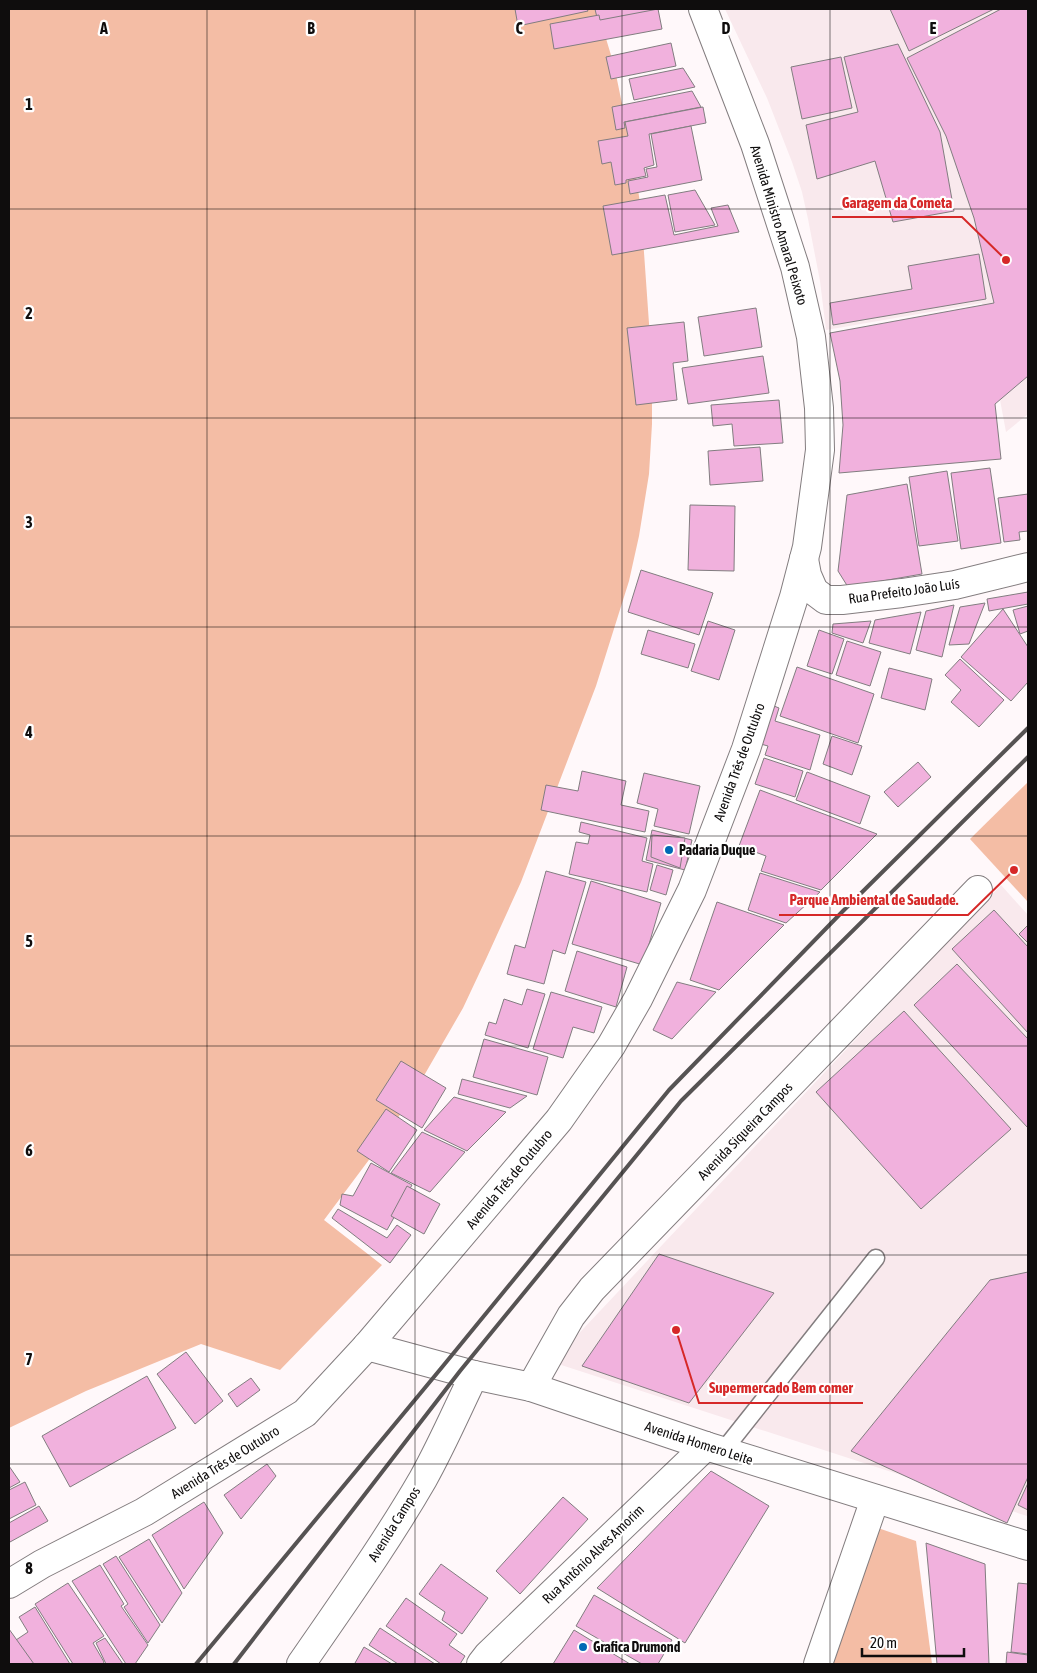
<svg xmlns="http://www.w3.org/2000/svg" width="1037" height="1673" font-family="'Asap Condensed',sans-serif">
  <style>
    .built { fill: #f9e9ed }
    .green { fill: #f4bda5 }
    .building { fill: #f1b1dd; stroke: #827d80 }
    .lines { fill: none; stroke-linecap: round; stroke-linejoin: round }
    .lane-casing { stroke: #837d7f; stroke-width: 19 }
    .street-casing { stroke: #837d7f; stroke-width: 30 }
    .secondary-casing { stroke: #837d7f; stroke-width: 30 }
    .lane { stroke: #fff; stroke-width: 16 }
    .street { stroke: #fff; stroke-width: 28 }
    .secondary { stroke: #fff; stroke-width: 28 }
    .rail { stroke: #565353; stroke-width: 4 }
    .grid { fill: none; stroke: #0f0d0d; stroke-width: 1; stroke-opacity: 0.55 }
    .poi-dot { fill: #0069b5; stroke: #fff; stroke-width: 2 }
    .labels { text-anchor: middle; stroke-width: 4.5; stroke-linejoin: round; paint-order: stroke }
    .street-label { font-size: 14px; fill: #0f0d0d; stroke: #fff }
    .poi-label { font-size: 14px; font-weight: bold; fill: #0f0d0d; stroke: #fff; text-anchor: start }
    .grid-label { font-size: 16px; text-anchor: middle; font-weight: bold; fill: #0f0d0d; stroke: #fff; stroke-width: 4.5; stroke-linejoin: round; paint-order: stroke }
    .leader { fill: none; stroke: #d62828; stroke-width: 2 }
    .callout-dot { fill: #d62828; stroke: #fff; stroke-width: 2 }
    .callout-label { font-size: 15px; text-anchor: middle; font-weight: bold; fill: #d62828; stroke: #fff; stroke-width: 4.5; stroke-linejoin: round; paint-order: stroke }
  </style>
  <rect width="100%" height="100%" fill="#fff8fa"/>
  <g class="built">
    <path d="M 725,9 L 1028,9 L 1028,414 L 1006,432 L 982,303 L 826,330 L 820,281 L 808,219 L 802,192 L 792,162 L 767,98 Z"/>
    <path d="M 1001,885 L 1028,915 L 1027,1516 L 552,1362 Z"/>
  </g>
  <g class="green">
    <path d="M 9,9 L 597,9 L 614,65 L 634,162 L 641,210 L 652,366 L 652,424 L 649,474 L 639,536 L 629,581 L 596,686 L 521,882 L 486,959 L 463,1008 L 414,1093 L 383,1141 L 324,1220 L 382,1265 L 280,1370 L 201,1344 L 86,1391 L 9,1428 Z"/>
    <path d="M 1028,782 L 1028,902 L 970,839 Z"/>
    <path d="M 875,1527 L 916,1541 L 932,1664 L 828,1664 Z"/>
  </g>
  <g class="building">
    <path d="M 515,9 L 587,9 L 588,11 L 518,26 Z"/>
    <path d="M 595,9 L 662,9 L 598,22 Z"/>
    <path d="M 658,9 L 662,29 L 554,49 L 550,24 L 599,15 L 600,20 Z"/>
    <path d="M 890,9 L 994,9 L 909,51 Z"/>
    <path d="M 1001,9 L 1028,9 L 1028,376 L 995,404 L 1001,459 L 839,473 L 843,425 L 840,381 L 830,333 L 994,303 L 974,218 L 946,136 L 907,58 Z"/>
    <path d="M 671,43 L 676,66 L 611,79 L 606,57 Z"/>
    <path d="M 898,44 L 940,132 L 954,211 L 893,222 L 875,161 L 817,179 L 806,125 L 858,112 L 844,57 Z"/>
    <path d="M 841,57 L 852,108 L 802,119 L 791,67 Z"/>
    <path d="M 683,68 L 695,87 L 634,100 L 629,79 Z"/>
    <path d="M 692,91 L 701,107 L 624,122 L 625,128 L 616,130 L 612,107 Z"/>
    <path d="M 703,107 L 706,123 L 649,134 L 654,165 L 644,168 L 646,176 L 626,180 L 626,183 L 615,185 L 611,162 L 602,164 L 598,141 L 628,136 L 625,122 Z"/>
    <path d="M 691,126 L 702,180 L 630,194 L 628,181 L 648,177 L 646,169 L 657,167 L 651,134 Z"/>
    <path d="M 695,190 L 715,225 L 675,232 L 668,195 Z"/>
    <path d="M 665,195 L 674,235 L 718,226 L 711,208 L 728,205 L 739,232 L 612,255 L 603,206 Z"/>
    <path d="M 979,254 L 986,299 L 833,325 L 830,303 L 912,289 L 908,266 Z"/>
    <path d="M 756,308 L 762,347 L 704,356 L 698,317 Z"/>
    <path d="M 684,322 L 688,361 L 673,363 L 677,400 L 636,405 L 627,328 Z"/>
    <path d="M 763,356 L 769,393 L 688,404 L 682,368 Z"/>
    <path d="M 779,400 L 783,443 L 734,446 L 732,424 L 713,426 L 711,405 Z"/>
    <path d="M 760,447 L 763,481 L 710,485 L 708,451 Z"/>
    <path d="M 990,468 L 1001,543 L 961,549 L 951,473 Z"/>
    <path d="M 947,471 L 958,541 L 919,546 L 909,477 Z"/>
    <path d="M 907,484 L 922,574 L 848,587 L 838,571 L 847,495 Z"/>
    <path d="M 1028,494 L 1028,531 L 1019,532 L 1020,540 L 1004,542 L 998,498 Z"/>
    <path d="M 690,505 L 735,506 L 734,571 L 688,570 Z"/>
    <path d="M 641,570 L 713,593 L 699,635 L 628,612 Z"/>
    <path d="M 1028,592 L 1028,604 L 989,611 L 987,599 Z"/>
    <path d="M 985,603 L 969,644 L 949,645 L 960,607 Z"/>
    <path d="M 954,605 L 942,657 L 916,650 L 926,611 Z"/>
    <path d="M 1028,606 L 1028,631 L 1020,634 L 1013,610 Z"/>
    <path d="M 1003,609 L 1028,647 L 1028,682 L 1011,701 L 961,657 Z"/>
    <path d="M 921,612 L 910,654 L 869,643 L 875,620 Z"/>
    <path d="M 708,621 L 735,630 L 719,680 L 691,671 Z"/>
    <path d="M 871,621 L 863,643 L 832,633 L 833,624 Z"/>
    <path d="M 648,630 L 695,644 L 688,668 L 641,654 Z"/>
    <path d="M 819,630 L 844,639 L 832,674 L 807,666 Z"/>
    <path d="M 847,641 L 881,652 L 870,686 L 836,675 Z"/>
    <path d="M 960,659 L 1004,700 L 979,727 L 951,702 L 961,690 L 945,675 Z"/>
    <path d="M 797,667 L 874,694 L 858,743 L 780,716 Z"/>
    <path d="M 889,668 L 932,679 L 925,710 L 881,698 Z"/>
    <path d="M 769,704 L 779,708 L 775,721 L 820,735 L 810,770 L 765,755 L 768,746 L 757,743 Z"/>
    <path d="M 832,736 L 862,746 L 852,775 L 823,764 Z"/>
    <path d="M 764,758 L 803,771 L 795,797 L 755,784 Z"/>
    <path d="M 918,762 L 931,777 L 898,807 L 884,792 Z"/>
    <path d="M 582,771 L 626,781 L 621,805 L 649,811 L 645,832 L 541,810 L 546,785 L 578,791 Z"/>
    <path d="M 807,772 L 870,796 L 860,824 L 796,800 Z"/>
    <path d="M 644,773 L 700,786 L 689,834 L 654,826 L 658,809 L 637,803 Z"/>
    <path d="M 760,790 L 877,834 L 821,890 L 761,871 L 766,856 L 739,846 Z"/>
    <path d="M 581,822 L 647,838 L 642,861 L 653,864 L 647,892 L 569,874 L 576,842 L 588,844 L 590,835 L 579,832 Z"/>
    <path d="M 652,830 L 692,840 L 685,870 L 646,860 Z"/>
    <path d="M 652,835 L 685,838 L 680,868 L 651,857 Z"/>
    <path d="M 657,865 L 673,870 L 666,895 L 650,890 Z"/>
    <path d="M 546,871 L 586,882 L 565,954 L 553,950 L 544,984 L 507,974 L 515,945 L 525,948 Z"/>
    <path d="M 760,873 L 820,892 L 786,923 L 748,910 Z"/>
    <path d="M 591,881 L 661,903 L 643,965 L 572,944 Z"/>
    <path d="M 717,902 L 784,925 L 719,990 L 690,980 Z"/>
    <path d="M 994,910 L 1028,947 L 1028,1033 L 952,949 Z"/>
    <path d="M 1028,925 L 1028,943 L 1019,934 Z"/>
    <path d="M 577,951 L 627,967 L 616,1007 L 565,991 Z"/>
    <path d="M 957,964 L 1028,1039 L 1028,1128 L 914,1005 Z"/>
    <path d="M 677,982 L 716,992 L 672,1039 L 653,1030 Z"/>
    <path d="M 527,989 L 545,994 L 528,1048 L 485,1035 L 489,1022 L 496,1024 L 504,999 L 522,1005 Z"/>
    <path d="M 551,992 L 602,1007 L 594,1033 L 573,1027 L 563,1058 L 533,1049 Z"/>
    <path d="M 904,1011 L 1011,1129 L 921,1209 L 816,1092 Z"/>
    <path d="M 484,1039 L 548,1057 L 537,1095 L 473,1077 Z"/>
    <path d="M 401,1061 L 446,1088 L 422,1128 L 376,1100 Z"/>
    <path d="M 462,1079 L 527,1096 L 510,1108 L 458,1094 Z"/>
    <path d="M 454,1097 L 506,1112 L 467,1151 L 424,1130 Z"/>
    <path d="M 386,1109 L 417,1130 L 389,1172 L 357,1151 Z"/>
    <path d="M 422,1132 L 465,1152 L 430,1192 L 391,1173 Z"/>
    <path d="M 371,1163 L 412,1185 L 387,1230 L 340,1205 L 342,1194 L 353,1196 Z"/>
    <path d="M 407,1186 L 440,1204 L 424,1234 L 391,1216 Z"/>
    <path d="M 338,1209 L 387,1238 L 397,1225 L 411,1235 L 390,1263 L 332,1218 Z"/>
    <path d="M 659,1254 L 774,1293 L 689,1403 L 582,1366 Z"/>
    <path d="M 1028,1272 L 1028,1477 L 1007,1523 L 851,1451 L 990,1280 Z"/>
    <path d="M 186,1352 L 223,1401 L 195,1424 L 157,1374 Z"/>
    <path d="M 147,1376 L 176,1428 L 70,1487 L 42,1436 Z"/>
    <path d="M 251,1378 L 260,1390 L 237,1407 L 228,1394 Z"/>
    <path d="M 267,1464 L 276,1476 L 241,1519 L 224,1495 Z"/>
    <path d="M 9,1466 L 20,1482 L 9,1488 Z"/>
    <path d="M 711,1471 L 769,1506 L 685,1643 L 597,1588 Z"/>
    <path d="M 25,1482 L 36,1505 L 9,1519 L 9,1490 Z"/>
    <path d="M 1028,1483 L 1028,1510 L 1018,1505 Z"/>
    <path d="M 563,1497 L 588,1519 L 520,1594 L 496,1571 Z"/>
    <path d="M 204,1502 L 223,1533 L 184,1589 L 152,1535 Z"/>
    <path d="M 39,1506 L 48,1521 L 10,1542 L 9,1539 L 9,1523 Z"/>
    <path d="M 149,1539 L 182,1593 L 162,1623 L 119,1557 Z"/>
    <path d="M 926,1543 L 985,1564 L 989,1664 L 937,1664 Z"/>
    <path d="M 116,1556 L 160,1625 L 148,1643 L 124,1607 L 128,1604 L 103,1564 Z"/>
    <path d="M 441,1564 L 488,1598 L 462,1634 L 442,1620 L 445,1612 L 419,1594 Z"/>
    <path d="M 100,1565 L 124,1604 L 121,1606 L 148,1645 L 135,1664 L 126,1664 L 72,1581 Z"/>
    <path d="M 68,1583 L 104,1636 L 93,1643 L 104,1662 L 103,1664 L 73,1664 L 35,1604 Z"/>
    <path d="M 1018,1583 L 1028,1584 L 1028,1654 L 1011,1652 Z"/>
    <path d="M 594,1595 L 672,1640 L 658,1664 L 642,1664 L 576,1626 Z"/>
    <path d="M 406,1598 L 457,1634 L 449,1645 L 465,1656 L 460,1664 L 441,1664 L 386,1626 Z"/>
    <path d="M 35,1607 L 70,1664 L 33,1664 L 16,1640 L 28,1632 L 19,1617 Z"/>
    <path d="M 380,1628 L 435,1664 L 398,1664 L 369,1645 Z"/>
    <path d="M 9,1629 L 34,1664 L 9,1664 Z"/>
    <path d="M 574,1630 L 630,1664 L 553,1664 Z"/>
    <path d="M 105,1638 L 123,1664 L 106,1664 L 96,1643 Z"/>
    <path d="M 364,1647 L 392,1664 L 357,1664 L 355,1663 Z"/>
    <path d="M 1007,1652 L 1028,1655 L 1028,1664 L 1006,1664 Z"/>
  </g>
  <g class="lines">
    <defs>
      <path id="lane" d="M 723,1451 L 876,1258"/>
      <g id="street">
        <path d="M 804,559 L 807,575 L 814,591 L 826,600 L 842,600 L 902,593 L 955,585 L 1028,567"/>
        <path d="M 531,1387 L 571,1316 L 592,1289 L 978,890"/>
        <path d="M 301,1664 C 343,1603 386,1543 423,1479 C 442,1445 457,1410 474,1375"/>
        <path d="M 481,1664 L 488,1655 L 706,1446"/>
        <path d="M 818,1664 L 875,1499"/>
      </g>
      <g id="secondary">
        <path d="M 367,1346 L 474,1375 L 531,1387 L 706,1446 L 1028,1546"/>
        <path d="M 9,1584 L 42,1564 L 144,1512 L 305,1413 L 367,1346 L 559,1120 L 611,1046 L 638,999 L 692,890 L 746,749 L 794,597 L 807,547 L 820,450 L 819,408 L 811,337 L 795,267 L 755,144 L 703,9"/>
      </g>
    </defs>
    <use href="#lane" class="lane-casing"/>
    <use href="#street" class="street-casing"/>
    <use href="#secondary" class="secondary-casing"/>
    <use href="#lane" class="lane"/>
    <use href="#street" class="street"/>
    <use href="#secondary" class="secondary"/>
    <g class="rail">
      <path d="M 196,1664 L 443,1366 L 669,1090 L 843,911 L 1028,728"/>
      <path d="M 234,1664 L 460,1371 L 681,1101 L 1028,757"/>
    </g>
  </g>
  <path class="grid" d="M 207,9 L 207,1664M 415,9 L 415,1664M 622,9 L 622,1664M 830,9 L 830,1664M 9,209 L 1028,209M 9,418 L 1028,418M 9,627 L 1028,627M 9,836 L 1028,836M 9,1046 L 1028,1046M 9,1255 L 1028,1255M 9,1464 L 1028,1464"/>
  <g class="poi-dot">
    <circle cx="669" cy="850" r="5"/>
    <circle cx="583" cy="1647" r="5"/>
  </g>
  <g class="labels">
    <g class="street-label">
      <text transform="translate(779 225) rotate(73)" y="5">Avenida Ministro Amaral Peixoto</text>
      <text transform="translate(904 591) rotate(-8)" y="5">Rua Prefeito João Luís</text>
      <text transform="translate(739 762) rotate(-70)" y="5">Avenida Três de Outubro</text>
      <text transform="translate(745 1131) rotate(-46)" y="5">Avenida Siqueira Campos</text>
      <text transform="translate(509 1179) rotate(-50)" y="5">Avenida Três de Outubro</text>
      <text transform="translate(699 1443) rotate(18)" y="5">Avenida Homero Leite</text>
      <text transform="translate(225 1462) rotate(-32)" y="5">Avenida Três de Outubro</text>
      <text transform="translate(394 1524) rotate(-58)" y="5">Avenida Campos</text>
      <text transform="translate(593 1554) rotate(-44)" y="5">Rua Antônio Alves Amorim</text>
    </g>
    <g class="poi-label">
      <text x="679" y="855">Padaria Duque</text>
      <text x="593" y="1652">Grafica Drumond</text>
    </g>
  </g>
  <g class="grid-label">
    <text x="104" y="34">A</text>
    <text x="311" y="34">B</text>
    <text x="519" y="34">C</text>
    <text x="726" y="34">D</text>
    <text x="933" y="34">E</text>
    <text x="29" y="110">1</text>
    <text x="29" y="319">2</text>
    <text x="29" y="528">3</text>
    <text x="29" y="738">4</text>
    <text x="29" y="947">5</text>
    <text x="29" y="1156">6</text>
    <text x="29" y="1365">7</text>
    <text x="29" y="1574">8</text>
  </g>
  <path class="leader" d="M1006 260L962 217H832M1014 870L968 915H779M676 1330L699 1403H863"/>
  <g class="callout-dot">
    <circle cx="1006" cy="260" r="5"/>
    <circle cx="1014" cy="870" r="5"/>
    <circle cx="676" cy="1330" r="5"/>
  </g>
  <g class="callout-label">
    <text x="897" y="208">Garagem da Cometa</text>
    <text x="874" y="905">Parque Ambiental de Saudade.</text>
    <text x="781" y="1393">Supermercado Bem comer</text>
  </g>
  <rect width="1037" height="1673" fill="none" stroke="#0f0d0d" stroke-width="20"/>
  <path d="M862 1648v8h102v-8" fill="none" stroke="#0f0d0d" stroke-width="2.5"/>
  <text x="870" y="1648" font-size="15" fill="#0f0d0d" stroke="#ffffff" stroke-width="4" paint-order="stroke">20 m</text>
</svg>
